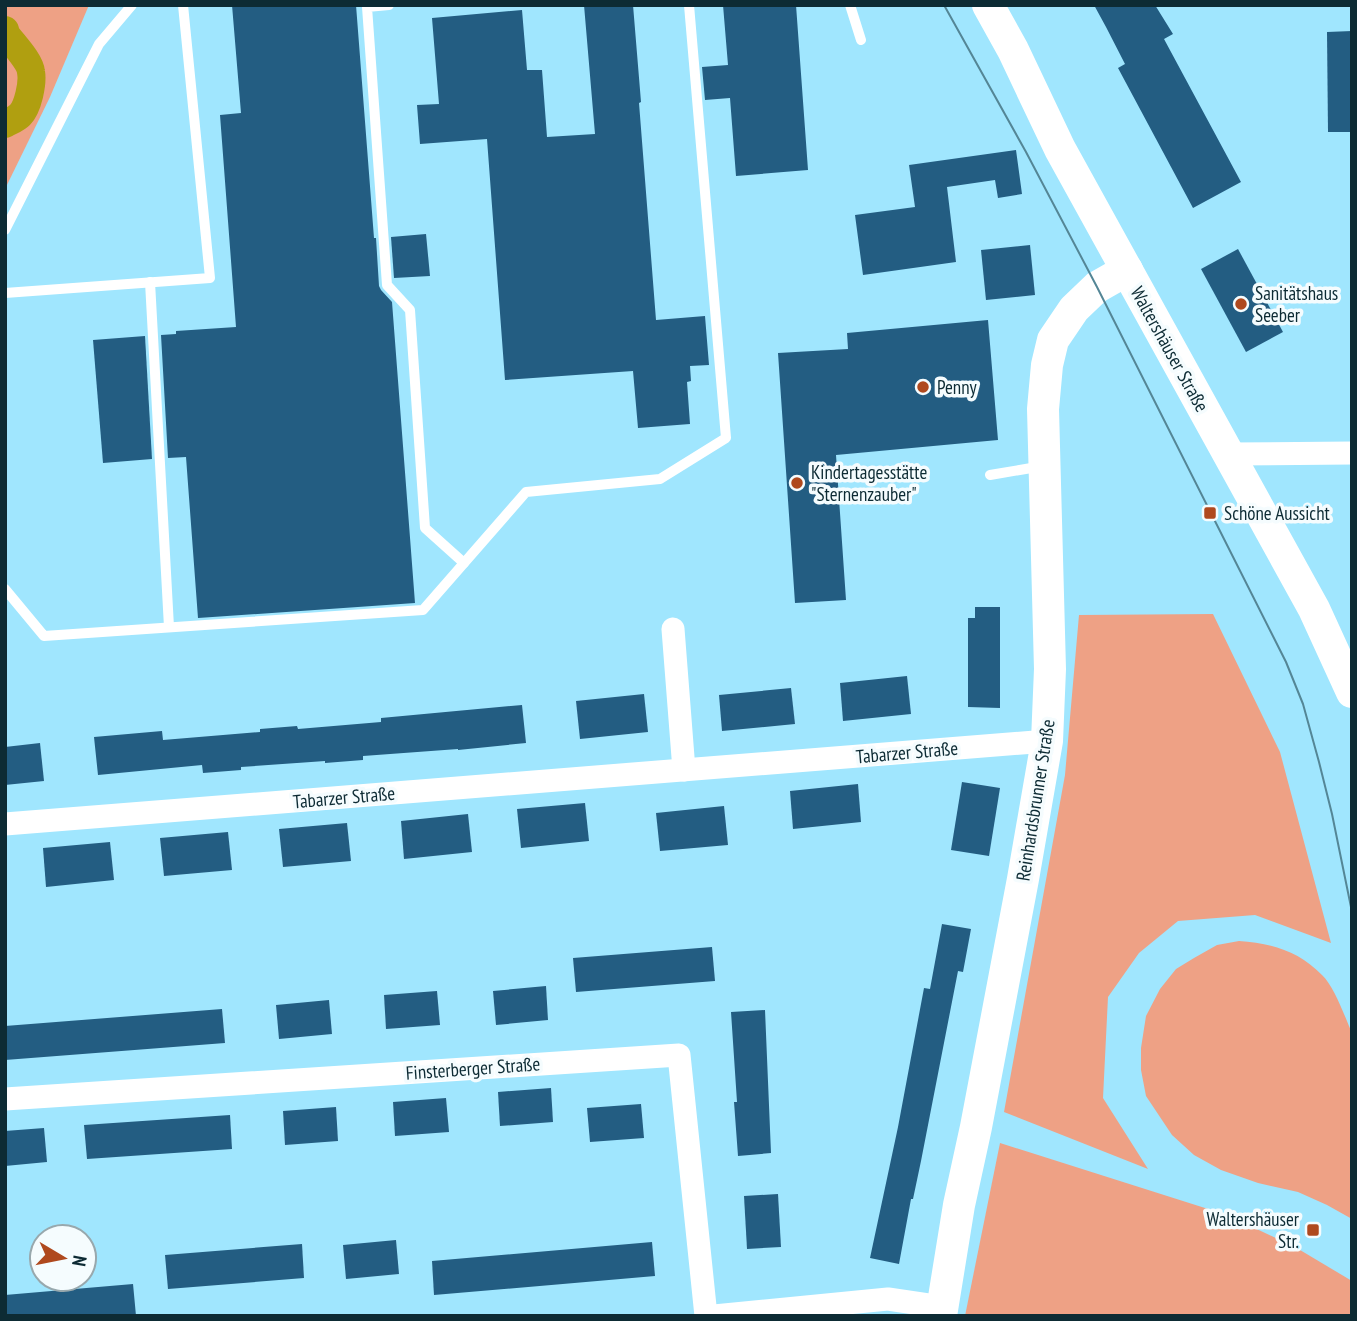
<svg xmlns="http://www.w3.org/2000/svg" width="1357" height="1321" font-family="'PT Sans Narrow',sans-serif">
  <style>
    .green { fill: #eea185 }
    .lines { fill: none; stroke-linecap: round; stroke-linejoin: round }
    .canal { stroke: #b09f10; stroke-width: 28 }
    .building { fill: #235d82 }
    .lane { stroke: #fff; stroke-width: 10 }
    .street { stroke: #fff; stroke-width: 23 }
    .secondary { stroke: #fff; stroke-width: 32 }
    .tram { stroke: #548696; stroke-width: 2 }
    .poi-dot { fill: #af491e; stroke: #f5fcfe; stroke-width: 2.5 }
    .labels { text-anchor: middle; stroke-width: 7; stroke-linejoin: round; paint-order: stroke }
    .poi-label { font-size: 19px; fill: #0d2b34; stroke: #f5fcfe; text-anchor: start }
    .street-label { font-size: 19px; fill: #0d2b34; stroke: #f5fcfe }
  </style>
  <rect width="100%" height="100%" fill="#a0e6fe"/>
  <g class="green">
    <path d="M 5,5 L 89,5 L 50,97 L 5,189 Z"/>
    <path d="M 1213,614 L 1280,752 L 1331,943 L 1255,915 L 1178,921 L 1139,953 L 1108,997 L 1103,1098 L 1148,1169 L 1004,1112 L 1065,775 L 1079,615 Z"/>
    <path d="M 1239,941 C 1271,943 1299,951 1322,975 C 1334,986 1345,1017 1352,1033 L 1352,1219 L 1327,1205 L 1298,1192 L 1258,1183 L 1221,1170 L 1194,1155 L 1172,1135 L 1146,1096 L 1141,1070 L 1141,1048 L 1146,1016 L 1160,989 L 1176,969 L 1194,958 L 1217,945 Z"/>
    <path d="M 1000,1143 L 1227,1215 L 1295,1247 L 1352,1281 L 1352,1316 L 965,1316 Z"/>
  </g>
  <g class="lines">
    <path class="canal" d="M 5,30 L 6,34 C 13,44 30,61 31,72 C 33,83 28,107 20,115 C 16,119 10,121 5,124"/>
  </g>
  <g class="building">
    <path d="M 232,5 L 356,5 L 374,238 L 376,238 L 379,286 L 381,290 L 392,302 L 415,603 L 198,618 L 186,457 L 168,458 L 161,335 L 176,334 L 176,331 L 236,327 L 220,115 L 241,113 Z"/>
    <path d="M 584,5 L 633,5 L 641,102 L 639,103 L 656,320 L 705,316 L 709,365 L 690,366 L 691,381 L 687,382 L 690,424 L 638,428 L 633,371 L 505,380 L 487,139 L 420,144 L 417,105 L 439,104 L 432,18 L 522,10 L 527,70 L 542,70 L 547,137 L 595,134 Z"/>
    <path d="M 723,5 L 796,5 L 808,170 L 736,176 L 730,98 L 705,100 L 702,67 L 728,65 Z"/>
    <path d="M 1094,5 L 1155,5 L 1173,34 L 1164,39 L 1241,182 L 1193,208 L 1118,68 L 1125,64 L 1106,27 Z"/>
    <path d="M 1352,31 L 1352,132 L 1328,132 L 1327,32 Z"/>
    <path d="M 1016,150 L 1022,194 L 998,198 L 995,180 L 947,187 L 956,262 L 863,275 L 855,215 L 915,207 L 909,165 Z"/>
    <path d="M 426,234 L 430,276 L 394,278 L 391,237 Z"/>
    <path d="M 1030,245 L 1035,295 L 986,300 L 981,250 Z"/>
    <path d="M 1238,249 L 1283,332 L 1246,352 L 1201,269 Z"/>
    <path d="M 988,320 L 998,440 L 836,455 L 846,600 L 795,603 L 778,353 L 848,349 L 847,333 Z"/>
    <path d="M 145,336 L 152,459 L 103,463 L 93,340 Z"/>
    <path d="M 975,607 L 1000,607 L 1000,708 L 968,707 L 968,618 L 975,618 Z"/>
    <path d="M 907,676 L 911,714 L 843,721 L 840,683 Z"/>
    <path d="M 791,688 L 795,724 L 722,731 L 719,695 Z"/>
    <path d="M 644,694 L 648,732 L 580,739 L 576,701 Z"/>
    <path d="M 522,705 L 526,743 L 458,750 L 458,749 L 363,756 L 363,760 L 325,763 L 325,761 L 241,767 L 241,770 L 203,773 L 202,765 L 98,775 L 94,737 L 162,731 L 163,740 L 260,732 L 260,729 L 297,726 L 298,729 L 381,722 L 381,718 Z"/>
    <path d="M 40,743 L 44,781 L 5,785 L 5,747 Z"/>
    <path d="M 962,782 L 1000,788 L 989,856 L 951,850 Z"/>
    <path d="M 858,784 L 861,822 L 793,829 L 790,791 Z"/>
    <path d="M 585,803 L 589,841 L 521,848 L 517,809 Z"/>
    <path d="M 724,806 L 728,845 L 660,851 L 656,813 Z"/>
    <path d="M 468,814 L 472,852 L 404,859 L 401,821 Z"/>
    <path d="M 347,823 L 351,861 L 283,867 L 279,829 Z"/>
    <path d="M 228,832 L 232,870 L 164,876 L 160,838 Z"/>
    <path d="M 110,842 L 114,880 L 46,887 L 43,848 Z"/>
    <path d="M 942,924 L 971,929 L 963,972 L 958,971 L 921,1161 L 913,1199 L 911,1199 L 899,1264 L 870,1258 L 898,1127 L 924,988 L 930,989 Z"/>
    <path d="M 712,947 L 715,981 L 576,992 L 573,958 Z"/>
    <path d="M 546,986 L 548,1020 L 496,1025 L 493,991 Z"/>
    <path d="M 437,991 L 440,1025 L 386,1029 L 384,995 Z"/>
    <path d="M 329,1000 L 332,1034 L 279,1039 L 276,1005 Z"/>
    <path d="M 222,1009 L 225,1043 L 5,1060 L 5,1026 Z"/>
    <path d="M 765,1010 L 771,1153 L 738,1156 L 734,1102 L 737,1102 L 731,1012 Z"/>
    <path d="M 551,1088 L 553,1122 L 500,1126 L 498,1092 Z"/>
    <path d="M 446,1098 L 449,1132 L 395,1136 L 393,1102 Z"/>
    <path d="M 641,1104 L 644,1138 L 590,1142 L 587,1108 Z"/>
    <path d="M 336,1107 L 338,1141 L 285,1145 L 283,1111 Z"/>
    <path d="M 230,1115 L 232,1149 L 87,1159 L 84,1125 Z"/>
    <path d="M 44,1128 L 47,1162 L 5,1166 L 5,1131 Z"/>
    <path d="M 778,1194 L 781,1247 L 747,1249 L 744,1196 Z"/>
    <path d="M 396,1240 L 399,1274 L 346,1279 L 343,1245 Z"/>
    <path d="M 652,1242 L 655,1276 L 434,1295 L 432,1261 Z"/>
    <path d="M 302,1244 L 304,1278 L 168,1289 L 165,1255 Z"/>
    <path d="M 133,1284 L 136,1316 L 5,1316 L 5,1295 Z"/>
  </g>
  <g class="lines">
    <g class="lane">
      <path d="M 389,5 L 367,7 L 387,285 L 410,310 L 425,528 L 464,563"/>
      <path d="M 850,5 L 861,40"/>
      <path d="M 5,230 L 99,44 L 132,5"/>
      <path d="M 150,282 L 169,627"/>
      <path d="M 5,293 L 210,278 L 183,5"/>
      <path d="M 990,475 L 1043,466"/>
      <path d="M 5,589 L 44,636 L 423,610 L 526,492 L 660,479 L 726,438 L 689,5"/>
    </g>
    <g class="street">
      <path d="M 1227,454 L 1352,453"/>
      <path d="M 673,629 L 684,770"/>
      <path d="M 5,824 L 1047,741"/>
      <path d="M 5,1099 L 679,1055 L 706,1316"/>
      <path d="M 714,1316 L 888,1299 L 942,1307"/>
    </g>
    <g class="secondary">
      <path d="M 988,5 L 1013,50 L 1060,149 L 1314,609 L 1352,692"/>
      <path d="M 941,1316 L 959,1205 L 976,1127 L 1023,879 L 1047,741 L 1050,669 L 1043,409 L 1047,365 L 1053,340 L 1074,309 L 1097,287 L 1127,270"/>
    </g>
    <path class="tram" d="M 944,5 L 1026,152 L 1097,287 L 1286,662 L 1303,704 L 1319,762 L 1332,814 L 1352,912"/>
  </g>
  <g class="poi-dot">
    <circle cx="1241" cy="304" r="7"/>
    <circle cx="923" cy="387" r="7"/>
    <circle cx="797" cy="483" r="7"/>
    <rect x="1203" y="506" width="14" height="14" rx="3.5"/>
    <rect x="1306" y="1223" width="14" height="14" rx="3.5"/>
  </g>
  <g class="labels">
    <g class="poi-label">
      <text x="1255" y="300">Sanitätshaus<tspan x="1255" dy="22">Seeber</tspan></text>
      <text x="937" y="394">Penny</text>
      <text x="811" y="479">Kindertagesstätte<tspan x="811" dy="22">"Sternenzauber"</tspan></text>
      <text x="1224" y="520">Schöne Aussicht</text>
      <text x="1299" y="1226" text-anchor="end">Waltershäuser<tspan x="1299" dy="22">Str.</tspan></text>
    </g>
    <g class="street-label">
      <text transform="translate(1170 349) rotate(61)" y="7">Waltershäuser Straße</text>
      <text transform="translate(907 752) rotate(-5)" y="7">Tabarzer Straße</text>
      <text transform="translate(344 797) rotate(-5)" y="7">Tabarzer Straße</text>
      <text transform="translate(1035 800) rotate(-81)" y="7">Reinhardsbrunner Straße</text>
      <text transform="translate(473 1068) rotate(-4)" y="7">Finsterberger Straße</text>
    </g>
  </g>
  <rect width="1357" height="1321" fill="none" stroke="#0d2b34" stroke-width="14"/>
  <g transform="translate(63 1258) rotate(100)"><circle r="33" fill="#f5fcfe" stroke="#98a8ad" stroke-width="2"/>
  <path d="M0-5L12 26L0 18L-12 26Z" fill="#af491e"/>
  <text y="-10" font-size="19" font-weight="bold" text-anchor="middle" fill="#0d2b34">N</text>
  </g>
</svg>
